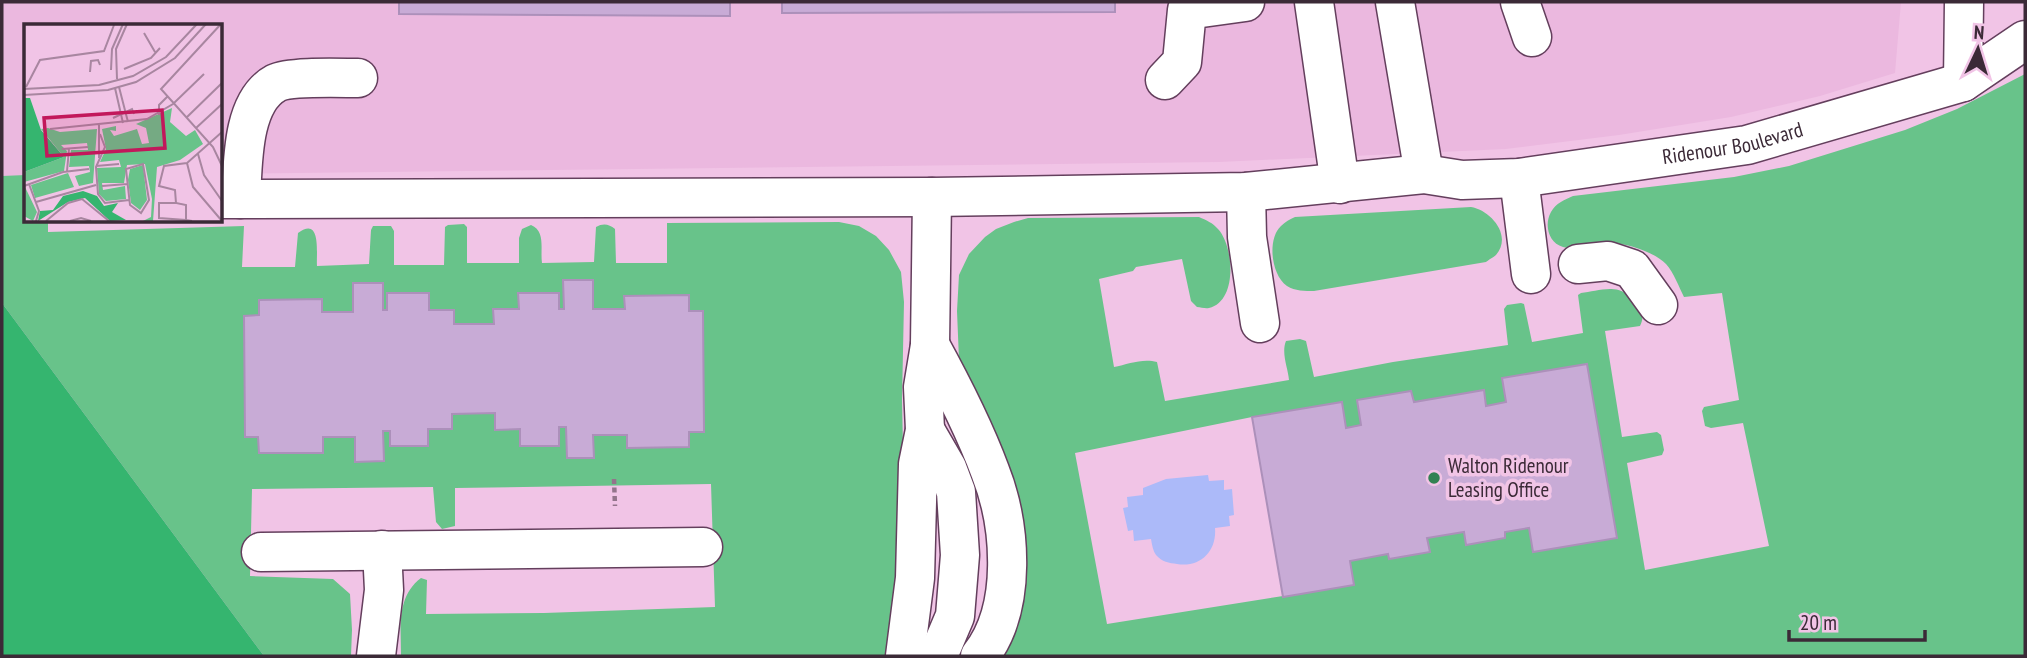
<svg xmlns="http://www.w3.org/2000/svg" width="2027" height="658" font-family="'PT Sans Narrow',sans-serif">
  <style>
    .built { fill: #ebb8df }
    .green { fill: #68c38a; fill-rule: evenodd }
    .forest { fill: #35b56f }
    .water { fill: #acbaf9 }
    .building { fill: #c8abd6; stroke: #ac90ba; stroke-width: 2 }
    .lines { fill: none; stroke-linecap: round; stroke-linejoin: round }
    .minor-casing { stroke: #643f5d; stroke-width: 41 }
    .path { stroke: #93748b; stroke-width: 4.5; stroke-dasharray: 5 3.5; stroke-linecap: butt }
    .minor { stroke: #fff; stroke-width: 38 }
    .poi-dot { fill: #328253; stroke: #f1c4e6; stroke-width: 2.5 }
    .labels { text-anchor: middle; stroke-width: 7; stroke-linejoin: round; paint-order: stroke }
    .street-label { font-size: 21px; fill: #3b2a37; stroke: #f1c4e6 }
    .poi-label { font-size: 21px; fill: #3b2a37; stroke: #f1c4e6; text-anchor: start }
    .inset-road { fill: none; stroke: #a886a0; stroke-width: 2 }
    .view { fill: #c2185b; fill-opacity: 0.15; stroke: #c2185b; stroke-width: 3.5 }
    .inset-edge { fill: none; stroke: #3b2a37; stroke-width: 3.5 }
  </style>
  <rect width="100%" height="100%" fill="#f1c4e6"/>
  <path class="built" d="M 2,2 L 1901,2 L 1895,73 L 1820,96 L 1731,117 L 1619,135 L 1506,149 L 1219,162 L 221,174 L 220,26 L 26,26 L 26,208 L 2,208 Z"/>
  <g class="green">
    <path d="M 2025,74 L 2025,656 L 999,656 L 1021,526 L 1014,481 L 1002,450 L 959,360 L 957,311 L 959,275 L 969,254 L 985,237 L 996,229 L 1014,222 L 1028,218 L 1199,217 C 1206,220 1213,223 1218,229 C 1234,246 1238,301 1209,308 C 1205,309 1201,307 1197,307 L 1191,301 L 1182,259 L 1136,267 L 1133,271 L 1099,279 L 1114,367 C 1128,364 1143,358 1157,362 L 1165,401 L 1289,380 C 1288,368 1281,353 1286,341 L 1300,339 L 1306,341 L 1314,377 L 1393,362 L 1508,345 L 1504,309 L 1507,305 L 1521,303 L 1524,304 L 1532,342 L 1583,333 L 1578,295 L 1581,293 C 1590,292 1600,289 1610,289 C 1627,288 1650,308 1640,326 L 1605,331 L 1622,437 L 1657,432 L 1661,435 L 1664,450 L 1662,455 L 1627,463 L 1645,570 L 1769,546 L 1743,423 L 1711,428 L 1705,426 L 1702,411 L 1704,407 L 1739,400 L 1722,293 L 1684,297 C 1679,287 1674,273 1666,264 C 1653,251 1624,242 1606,243 C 1593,244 1577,251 1563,247 C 1548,243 1544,224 1551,212 C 1556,203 1564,200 1573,196 L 1734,177 L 1789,166 L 1905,130 L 1957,109 ZM 1252,417 L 1283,596 L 1107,624 L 1075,453 Z"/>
    <path d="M 26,175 L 26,220 L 48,221 L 48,232 L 244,226 L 242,267 L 295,267 L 298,233 C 322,215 316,255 317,266 L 369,264 L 371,230 L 373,226 L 391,226 L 394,231 L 394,265 L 444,265 L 445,227 L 448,225 L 464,224 L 467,227 L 467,263 L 519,263 L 519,238 L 522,229 L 531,225 C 546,231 540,249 542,263 L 594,262 L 596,227 C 603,223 609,224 615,229 L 616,263 L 667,263 L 667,223 L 839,222 L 859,226 L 876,236 L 889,250 L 901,272 L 904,302 L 902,400 L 905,545 L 887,656 L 401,656 C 401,628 396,597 421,578 L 427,580 L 426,614 L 544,613 L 715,607 L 711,484 L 455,488 L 455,526 L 442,529 L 436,522 L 433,487 L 252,489 L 250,576 L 333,579 L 350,594 L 352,630 L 351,656 L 264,656 L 2,303 L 2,176 Z"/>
    <path d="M 1471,207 C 1490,210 1513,235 1496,255 C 1495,256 1487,261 1486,262 L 1314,291 C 1305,291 1295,291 1287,286 C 1271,275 1267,239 1281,226 C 1285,222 1290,219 1295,217 Z"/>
  </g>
  <path class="forest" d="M 2,303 L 264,656 L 2,656 Z"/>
  <path class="water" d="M 1208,475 L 1209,481 L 1224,480 L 1224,490 L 1232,489 L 1234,515 L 1229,516 L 1230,526 L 1215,528 C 1217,551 1200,568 1177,564 C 1169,563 1162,562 1156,555 C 1153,551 1152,545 1151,539 L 1134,541 L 1133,530 L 1128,531 L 1123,508 L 1128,507 L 1127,497 L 1143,495 L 1143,488 L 1166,479 Z"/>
  <g class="building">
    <path d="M 399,2 L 730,2 L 730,16 L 399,14 Z"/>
    <path d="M 782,2 L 1115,2 L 1115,12 L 782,13 Z"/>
    <path d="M 563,280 L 593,280 L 593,309 L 625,309 L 624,296 L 689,295 L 689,311 L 703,311 L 704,432 L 689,432 L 689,447 L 627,448 L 627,435 L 593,435 L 594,458 L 567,458 L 566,427 L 559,427 L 559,446 L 520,446 L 520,429 L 495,430 L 495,413 L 452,414 L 452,429 L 428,429 L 428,446 L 390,446 L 390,431 L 383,431 L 384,461 L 355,462 L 355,437 L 323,437 L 323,453 L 259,453 L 258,437 L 245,437 L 244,316 L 259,315 L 259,300 L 322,299 L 322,312 L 353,312 L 353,283 L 383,283 L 383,310 L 387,310 L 387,293 L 429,293 L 429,310 L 454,310 L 454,324 L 494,324 L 493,309 L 519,309 L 518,293 L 559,293 L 559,309 L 564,309 Z"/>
    <path d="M 1587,364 L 1617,538 L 1533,552 L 1529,528 L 1505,532 L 1505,538 L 1466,545 L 1464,532 L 1427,538 L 1430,552 L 1389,559 L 1388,554 L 1350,561 L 1354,585 L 1283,597 L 1252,417 L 1342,402 L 1346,428 L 1361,425 L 1357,400 L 1411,391 L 1414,402 L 1484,390 L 1486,406 L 1506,402 L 1502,378 Z"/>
  </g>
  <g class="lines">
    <defs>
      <g id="minor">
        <path d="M 1314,2 L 1340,184"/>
        <path d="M 1395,2 L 1424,174"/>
        <path d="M 1520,2 L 1532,37"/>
        <path d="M 1165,80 L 1182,62 L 1187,10 L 1245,2"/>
        <path d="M 1963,82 L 1964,2"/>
        <path d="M 1519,178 L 1531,274"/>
        <path d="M 1246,192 L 1247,237 L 1260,323"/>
        <path id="s1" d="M 220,199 L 932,197 L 1246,192 L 1424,174 L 1462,180 L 1519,178 L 1747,145 L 1963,82 L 2025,40"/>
        <path d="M 241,199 C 243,165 241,102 276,83 C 290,76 340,78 358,78"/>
        <path d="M 1578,264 L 1608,261 L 1632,269 L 1658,305"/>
        <path d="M 930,345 C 952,385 974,428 990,471 C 1011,524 1018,608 980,656"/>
        <path d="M 925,430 L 947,468 L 956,492 L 960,555 L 955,616 L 941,649 L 933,656"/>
        <path d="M 261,552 L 703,547"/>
        <path d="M 376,656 L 384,590 L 382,550"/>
        <path d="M 905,656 L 915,578 L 918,464 L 925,430 L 923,387 L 930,345 L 932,197"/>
      </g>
    </defs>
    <use href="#minor" class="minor-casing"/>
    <path class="path" d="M 614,479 L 615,506"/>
    <use href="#minor" class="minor"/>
  </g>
  <circle class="poi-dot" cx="1434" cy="478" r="7"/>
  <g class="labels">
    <g class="street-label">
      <text dy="7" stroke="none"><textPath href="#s1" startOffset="1517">Ridenour Boulevard</textPath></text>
    </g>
    <g class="poi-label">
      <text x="1448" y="473">Walton Ridenour<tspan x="1448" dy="24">Leasing Office</tspan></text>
    </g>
  </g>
  <g transform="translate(24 24)">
    <rect width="198" height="198" fill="#f1c4e6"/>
    <path d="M 148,84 L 146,98 L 162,112 L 171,106 L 179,120 L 156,136 L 133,143 L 129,197 L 119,197 L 127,193 L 128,175 L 121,140 L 103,141 L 100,159 L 78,159 L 79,166 L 101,162 L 102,175 L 82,177 L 75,170 L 73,144 L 97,143 L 95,136 L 76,138 L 82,125 L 78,105 L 92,102 L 92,107 L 86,106 L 90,112 L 113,105 L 118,120 L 125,119 L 122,104 L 112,100 ZM 24,104 L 36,108 L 73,105 L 69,159 L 55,162 L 51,152 L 66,148 L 65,142 L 45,143 L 47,126 L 64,126 L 63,119 L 37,121 L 43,127 L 40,147 L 0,158 L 0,148 L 40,133 L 17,105 ZM 119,141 L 123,176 L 116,186 L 107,179 L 104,156 L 106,145 ZM 44,149 L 50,163 L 11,174 L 7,161 ZM 1,163 L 13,188 L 9,197 L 0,192 Z" fill="#68c38a"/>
    <path d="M 0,74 L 6,74 L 17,106 L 40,133 L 0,148 ZM 59,167 L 73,172 L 80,182 L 94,179 L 88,188 L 102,196 L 86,197 L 61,174 L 44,178 L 14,197 L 16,187 L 29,186 L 39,172 Z" fill="#35b56f"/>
    <path class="inset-road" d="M 197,0 L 137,65 L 189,123 L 198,142M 120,9 L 131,28M 100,45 L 127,34 L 136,24M 87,46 L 88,25 L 99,0M 66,48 L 67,37 L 74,36 L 76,41M 93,55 L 92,25 L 103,0M 2,63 L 16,36 L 80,27 L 90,1M 95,63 L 104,98M 91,64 L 99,99M 0,65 L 75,61 L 109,52 L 142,33 L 173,0M 0,71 L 84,66 L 112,58 L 151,34 L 182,0M 135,91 L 135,81 L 143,73M 89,94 L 108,85 L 110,90M 162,94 L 198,59M 75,101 L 75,134M 172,104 L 198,80M 26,105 L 123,95 L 149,80 L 180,50M 198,108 L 163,139 L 169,163 L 198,197M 76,110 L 81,123 L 72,143 L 74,170 L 81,179 L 105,176M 38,125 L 64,123M 174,130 L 180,151 L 198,177M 163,139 L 140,142 L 135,162 L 151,166 L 152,179 L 162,181 L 162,196 L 168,197M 119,140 L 125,176 L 117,189 L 106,181 L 102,145 ZM 72,142 L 95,140M 43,147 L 45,125M 5,160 L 15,187 L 12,197M 0,162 L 39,148 L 65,145M 78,162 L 103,160M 12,178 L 72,161M 152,179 L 135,179 L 135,194 L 162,196M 22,197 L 44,179 L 58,175 L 85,197M 46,197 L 57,194 L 67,197"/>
    <path class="view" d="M 138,86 L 141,124 L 23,132 L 20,94 Z"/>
    <rect width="198" height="198" class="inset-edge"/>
  </g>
  <rect width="2027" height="658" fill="none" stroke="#3b2a37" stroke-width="7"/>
  <g transform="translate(1978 49) rotate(4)" stroke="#f1c4e6" stroke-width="5" paint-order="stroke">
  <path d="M0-5L12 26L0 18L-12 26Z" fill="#3b2a37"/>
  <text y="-10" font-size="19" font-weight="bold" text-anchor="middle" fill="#3b2a37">N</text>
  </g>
  <path d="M1789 630v10h136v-10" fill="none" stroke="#3b2a37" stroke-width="3.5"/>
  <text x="1800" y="630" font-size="21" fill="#3b2a37" stroke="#f1c4e6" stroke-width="5" paint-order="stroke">20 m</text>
</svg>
